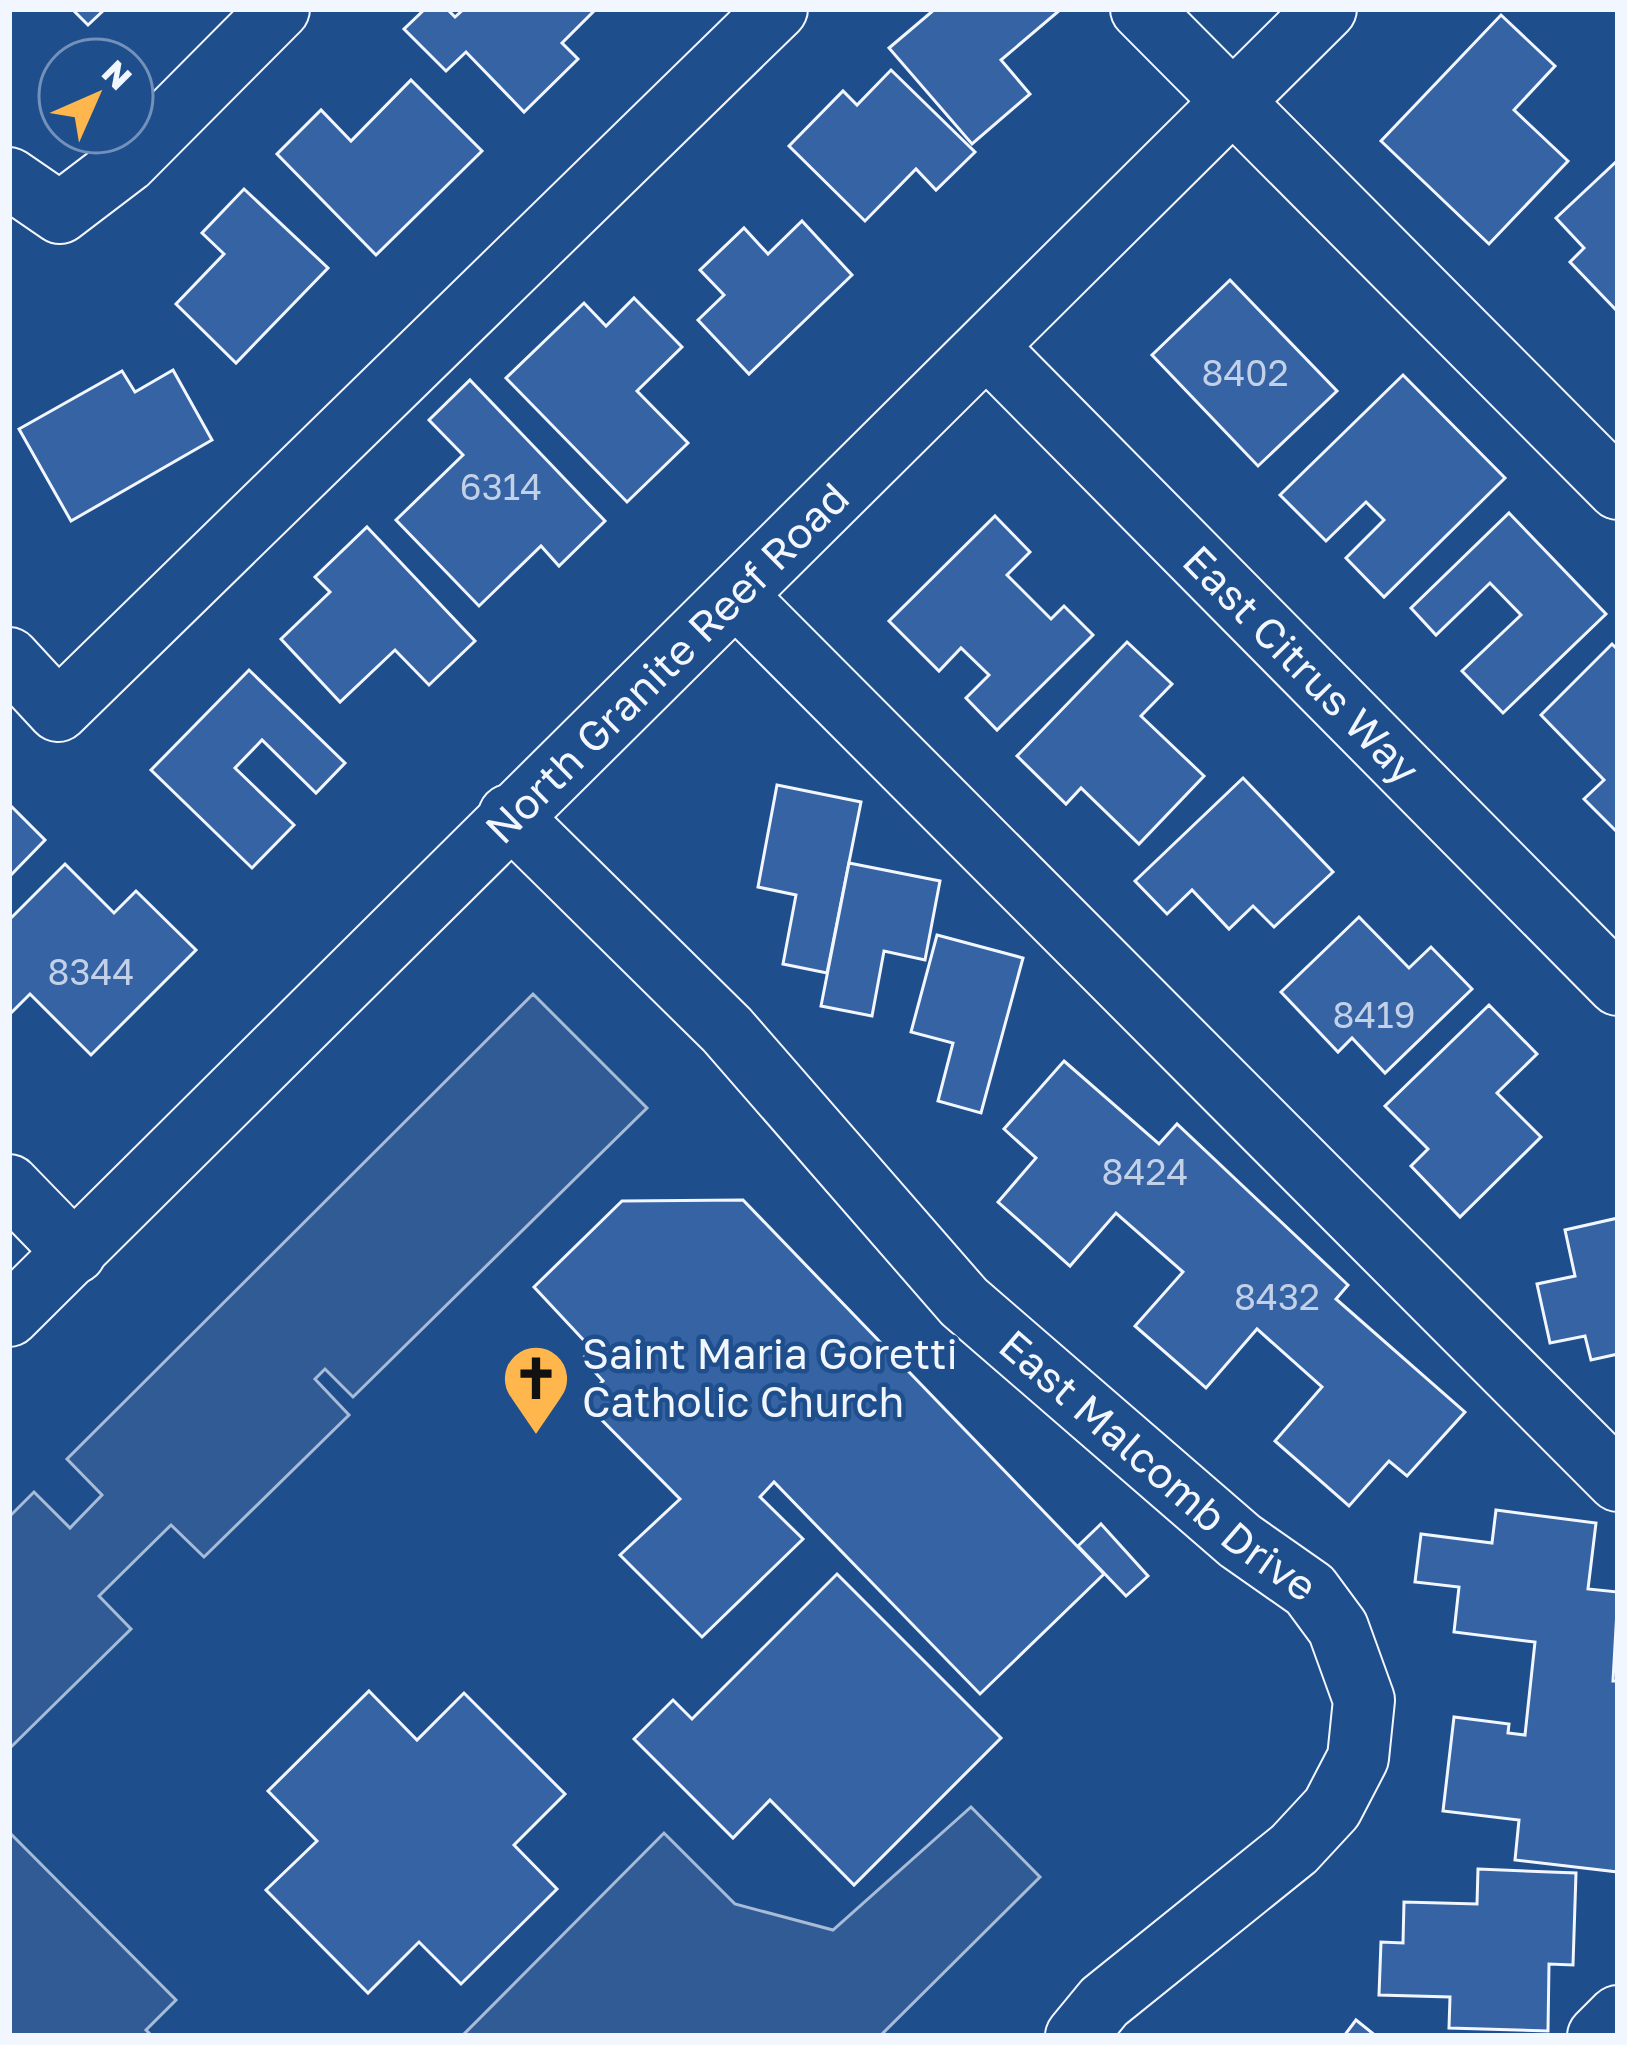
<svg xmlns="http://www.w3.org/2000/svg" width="1627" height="2045" font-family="'Golos Text',sans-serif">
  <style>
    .pitch { fill: #305b95; stroke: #a8bbd7; stroke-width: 3 }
    .building { fill: #3563a3; stroke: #f2f6ff; stroke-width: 3 }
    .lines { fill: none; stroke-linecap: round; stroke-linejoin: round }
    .minor-casing { stroke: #f2f6ff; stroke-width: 64 }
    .minor { stroke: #1f4e8c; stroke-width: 60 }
    .labels { text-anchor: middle; stroke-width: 9; stroke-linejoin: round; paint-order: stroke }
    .number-label { font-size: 36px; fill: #c3d1e8 }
    .street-label { font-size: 42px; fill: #f2f6ff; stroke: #1f4e8c }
    .poi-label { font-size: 42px; fill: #f2f6ff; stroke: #1f4e8c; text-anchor: start }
  </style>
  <rect width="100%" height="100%" fill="#1f4e8c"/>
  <g class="pitch">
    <path d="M 533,994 L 647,1108 L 353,1397 L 325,1369 L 315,1379 L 349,1415 L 204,1557 L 171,1525 L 99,1596 L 131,1629 L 9,1749 L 9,1517 L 34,1492 L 70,1528 L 102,1495 L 67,1459 Z"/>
    <path d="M 971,1807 L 1040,1877 L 880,2036 L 462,2036 L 664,1833 L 735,1904 L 833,1930 Z"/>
    <path d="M 9,1832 L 176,2000 L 146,2030 L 152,2036 L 9,2036 Z"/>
  </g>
  <g class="building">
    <path d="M 72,9 L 105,9 L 88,25 Z"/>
    <path d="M 425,9 L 447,9 L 455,17 L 464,9 L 596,9 L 562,43 L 578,59 L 524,112 L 466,52 L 446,71 L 404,29 Z"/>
    <path d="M 935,9 L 1060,10 L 1001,60 L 1030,94 L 972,144 L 889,48 Z"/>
    <path d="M 1501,15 L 1555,66 L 1514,110 L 1568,161 L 1489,244 L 1381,141 Z"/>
    <path d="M 891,70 L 975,152 L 936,190 L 916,169 L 865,221 L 789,146 L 843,91 L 857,105 Z"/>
    <path d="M 411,80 L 482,151 L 376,255 L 277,154 L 321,110 L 351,141 Z"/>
    <path d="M 1618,160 L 1618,312 L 1570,262 L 1584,248 L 1556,218 Z"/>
    <path d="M 244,189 L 328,268 L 236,363 L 176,304 L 224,254 L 202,233 Z"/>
    <path d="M 802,221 L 852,275 L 749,374 L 698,320 L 724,295 L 700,270 L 744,228 L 768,254 Z"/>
    <path d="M 1230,280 L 1337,391 L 1258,466 L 1152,355 Z"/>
    <path d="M 634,298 L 682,347 L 637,391 L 688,443 L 627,502 L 506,378 L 584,303 L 606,326 Z"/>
    <path d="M 173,370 L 212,440 L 71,521 L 19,429 L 122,371 L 135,392 Z"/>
    <path d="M 1403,375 L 1505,478 L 1384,597 L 1346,558 L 1384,520 L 1366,502 L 1326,541 L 1280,495 Z"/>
    <path d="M 470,380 L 605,521 L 559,566 L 541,546 L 479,606 L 396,520 L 463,455 L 429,420 Z"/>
    <path d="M 1509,513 L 1606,614 L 1503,713 L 1462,671 L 1521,615 L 1490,583 L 1436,635 L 1411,608 Z"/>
    <path d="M 995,516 L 1030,552 L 1007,575 L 1051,619 L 1064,606 L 1093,635 L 997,730 L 966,698 L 989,675 L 961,648 L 939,671 L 889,621 Z"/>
    <path d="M 367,527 L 475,641 L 429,685 L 395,650 L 340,702 L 281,639 L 330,592 L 315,577 Z"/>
    <path d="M 1127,642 L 1172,684 L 1141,716 L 1204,776 L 1139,844 L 1081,788 L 1066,804 L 1017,756 Z"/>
    <path d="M 1612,644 L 1618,650 L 1618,833 L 1584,799 L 1604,780 L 1541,715 Z"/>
    <path d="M 249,670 L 345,763 L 316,793 L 262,740 L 235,768 L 294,825 L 252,868 L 151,770 Z"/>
    <path d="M 1243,778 L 1333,872 L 1274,927 L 1253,906 L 1229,929 L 1192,890 L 1167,914 L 1135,881 Z"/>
    <path d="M 777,785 L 861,802 L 827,973 L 783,964 L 796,895 L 758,887 Z"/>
    <path d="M 9,804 L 45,840 L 9,877 Z"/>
    <path d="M 849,863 L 940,881 L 925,960 L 884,951 L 872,1016 L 821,1006 Z"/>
    <path d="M 65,864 L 114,913 L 136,891 L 196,950 L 91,1055 L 30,994 L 9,1015 L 9,920 Z"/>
    <path d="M 1359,917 L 1409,968 L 1431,947 L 1472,989 L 1385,1073 L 1352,1038 L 1338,1052 L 1281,992 Z"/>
    <path d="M 937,935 L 1023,958 L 981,1113 L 938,1101 L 953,1043 L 911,1032 Z"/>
    <path d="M 1489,1005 L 1537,1054 L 1497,1093 L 1541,1137 L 1460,1217 L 1411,1166 L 1428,1149 L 1385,1106 Z"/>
    <path d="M 1064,1061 L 1159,1144 L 1177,1124 L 1348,1285 L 1336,1299 L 1465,1412 L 1407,1476 L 1389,1461 L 1349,1506 L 1275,1441 L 1322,1387 L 1257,1329 L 1206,1388 L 1135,1326 L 1183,1272 L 1116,1213 L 1070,1266 L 998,1202 L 1036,1158 L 1004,1129 Z"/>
    <path d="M 743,1200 L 1104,1574 L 980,1694 L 774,1482 L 760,1497 L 803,1539 L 702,1637 L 620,1555 L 680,1499 L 582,1400 L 603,1381 L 583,1359 L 591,1348 L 534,1287 L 622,1201 Z"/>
    <path d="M 1618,1218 L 1618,1354 L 1591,1360 L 1585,1336 L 1550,1343 L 1537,1284 L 1575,1276 L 1565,1230 Z"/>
    <path d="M 1496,1510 L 1596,1523 L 1588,1589 L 1618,1592 L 1613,1681 L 1618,1681 L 1618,1872 L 1515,1860 L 1519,1820 L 1443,1811 L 1454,1717 L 1509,1724 L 1508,1733 L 1525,1735 L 1535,1642 L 1454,1632 L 1459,1587 L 1415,1582 L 1421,1534 L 1492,1543 Z"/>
    <path d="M 1101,1524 L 1148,1576 L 1126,1596 L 1078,1546 Z"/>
    <path d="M 837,1574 L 1001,1738 L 854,1885 L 770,1800 L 733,1838 L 634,1739 L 673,1700 L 692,1719 Z"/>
    <path d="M 369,1691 L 417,1740 L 464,1693 L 565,1794 L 514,1845 L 557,1889 L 461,1984 L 419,1942 L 368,1993 L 266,1890 L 317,1841 L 268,1791 Z"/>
    <path d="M 1478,1869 L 1576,1873 L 1573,1965 L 1549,1964 L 1548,2031 L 1449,2028 L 1450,1997 L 1379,1995 L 1381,1942 L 1403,1943 L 1404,1902 L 1477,1904 Z"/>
    <path d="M 1356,2020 L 1376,2036 L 1344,2036 Z"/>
  </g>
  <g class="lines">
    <defs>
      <g id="minor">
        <path d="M 1141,9 L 1618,489"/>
        <path d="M 9,178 L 60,213 L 127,162 L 279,9"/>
        <path id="s1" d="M 987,347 L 1618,985"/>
        <path d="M 736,596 L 1618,1481"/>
        <path d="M 9,658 L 58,711 L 777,9"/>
        <path id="s2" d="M 509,815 L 727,1030 L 964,1302 L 1240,1541 L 1310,1590 L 1338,1628 L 1364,1700 L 1358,1758 L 1332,1808 L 1294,1849 L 1104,2002 L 1076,2036"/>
        <path d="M 9,1185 L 75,1253"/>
        <path id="s3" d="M 9,1316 L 1326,9"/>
        <path d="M 1598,2036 L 1618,2016"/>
      </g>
    </defs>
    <use href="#minor" class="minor-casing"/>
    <use href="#minor" class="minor"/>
  </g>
  <defs>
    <symbol id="church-pin" viewBox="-11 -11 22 30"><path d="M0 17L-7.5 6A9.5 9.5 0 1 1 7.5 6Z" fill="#ffb74d" stroke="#1f4e8c"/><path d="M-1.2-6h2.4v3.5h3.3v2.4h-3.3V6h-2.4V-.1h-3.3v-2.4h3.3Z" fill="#111"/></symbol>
  </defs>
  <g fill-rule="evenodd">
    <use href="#church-pin" x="498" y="1340" width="76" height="104"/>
  </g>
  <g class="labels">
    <g class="number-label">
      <text x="1245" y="386">8402</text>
      <text x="501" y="500">6314</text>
      <text x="91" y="985">8344</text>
      <text x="1374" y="1028">8419</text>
      <text x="1145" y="1185">8424</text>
      <text x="1277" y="1310">8432</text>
    </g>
    <g class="street-label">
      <text dy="15" stroke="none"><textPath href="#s3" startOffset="927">North Granite Reef Road</textPath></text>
      <text dy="15" stroke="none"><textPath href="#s1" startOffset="447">East Citrus Way</textPath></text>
      <text dy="15" stroke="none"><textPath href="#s2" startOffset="921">East Malcomb Drive</textPath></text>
    </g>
    <g class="poi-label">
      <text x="582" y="1369">Saint Maria Goretti<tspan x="582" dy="48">Catholic Church</tspan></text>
    </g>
  </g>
  <rect width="1627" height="2045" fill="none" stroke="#f2f6ff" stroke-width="24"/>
  <g transform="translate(96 96) rotate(45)"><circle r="57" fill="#1f4e8c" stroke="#7391ba" stroke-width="3"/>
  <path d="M0-9L21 45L0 30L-21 45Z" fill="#ffb74d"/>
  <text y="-18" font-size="33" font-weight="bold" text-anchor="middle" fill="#f2f6ff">N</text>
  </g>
</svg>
